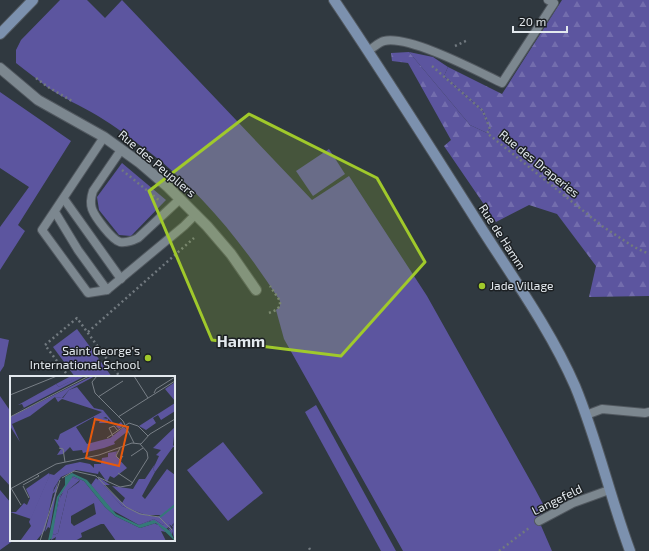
<svg xmlns="http://www.w3.org/2000/svg" width="649" height="551" font-family="'Exo 2',sans-serif">
  <style>
    .green { fill: #5c559f }
    .forest { fill: url(#forest-firs) }
    .lines { fill: none; stroke-linecap: round; stroke-linejoin: round }
    .lane-casing { stroke: #51585f; stroke-width: 10 }
    .street-casing { stroke: #51585f; stroke-width: 12 }
    .secondary-casing { stroke: #51585f; stroke-width: 12 }
    .path { stroke: #71797f; stroke-width: 2.5; stroke-dasharray: 2 3; stroke-linecap: butt }
    .lane { stroke: #7c878f; stroke-width: 8 }
    .street { stroke: #7c878f; stroke-width: 10 }
    .secondary { stroke: #7c91ae; stroke-width: 10 }
    .marked { fill: #a0c92b; fill-opacity: 0.2; stroke: #a0c92b; stroke-width: 3; stroke-linejoin: round }
    .poi-dot { fill: #a0c92b; stroke: #1c2023; stroke-width: 1.5 }
    .labels { text-anchor: middle; stroke-width: 3; stroke-linejoin: round; paint-order: stroke }
    .street-label { font-size: 12px; fill: #e3e9ee; stroke: #1c2023 }
    .poi-label { font-size: 12px; fill: #e3e9ee; stroke: #1c2023; text-anchor: start }
    .district-label { font-size: 16px; font-weight: bold; fill: #e3e9ee; stroke: #1c2023 }
    .inset-river { fill: none; stroke: #347a78; stroke-width: 2 }
    .inset-road { fill: none; stroke: #787f86; stroke-width: 1 }
    .view { fill: #e8590c; fill-opacity: 0.15; stroke: #e8590c; stroke-width: 2 }
    .inset-edge { fill: none; stroke: #e3e9ee; stroke-width: 2 }
  </style>
  <defs>
    <pattern id="forest-firs" width="22" height="20" patternUnits="userSpaceOnUse"><rect width="22" height="20" fill="#5c559f"/><path d="M5 1l3.5 6h-7zM16 11l3.5 6h-7z" fill="#736dad"/></pattern>
  </defs>
  <rect width="100%" height="100%" fill="#303940"/>
  <g class="green">
    <path d="M 60,0 L 87,0 L 105,18 L 122,0 L 312,200 L 349,176 L 427,296 L 535,489 L 544,506 L 539,521 L 552,551 L 403,551 L 284,339 L 276,310 L 280,306 L 280,301 C 244,245 201,191 148,151 C 131,139 115,126 98,116 C 81,106 63,98 47,87 C 37,79 26,71 16,63 L 16,50 L 21,40 Z"/>
    <path d="M 409,52 L 433,57 L 448,67 L 444,76 L 483,111 L 490,129 L 487,133 L 470,125 Z"/>
    <path d="M 0,92 L 71,141 L 18,225 L 25,231 L 0,270 L 0,227 L 29,187 L 0,168 Z"/>
    <path d="M 329,149 L 345,174 L 313,196 L 296,171 Z"/>
    <path d="M 122,163 L 166,200 L 131,236 L 119,235 L 99,210 L 97,197 Z"/>
    <path d="M 77,329 L 112,377 L 75,377 L 53,347 Z"/>
    <path d="M 0,338 L 9,340 L 4,366 L 0,372 Z"/>
    <path d="M 0,396 L 11,412 L 11,487 L 0,475 Z"/>
    <path d="M 316,405 L 396,551 L 381,551 L 305,412 Z"/>
    <path d="M 223,442 L 263,493 L 228,521 L 187,470 Z"/>
    <path d="M 0,490 L 11,503 L 11,540 L 14,540 L 0,550 Z"/>
  </g>
  <path class="forest" d="M 562,0 L 649,0 L 649,296 L 589,297 L 596,266 L 557,214 L 529,205 L 496,222 L 444,146 L 451,140 L 408,63 L 392,61 L 391,53 L 409,52 L 470,125 L 487,133 L 490,129 L 483,111 L 444,76 L 448,67 L 502,94 Z"/>
  <g class="lines">
    <defs>
      <g id="lane">
        <path d="M 368,51 C 373,48 379,42 384,41 C 409,35 477,71 502,83 L 554,3 L 548,0"/>
        <path d="M 104,137 L 42,230 L 88,293 L 107,290 L 184,226 L 196,214"/>
        <path d="M 121,150 L 93,191 C 91,197 90,203 92,209 C 95,217 112,240 120,242 C 126,243 132,241 138,238 L 180,199"/>
        <path d="M 64,199 L 121,279"/>
        <path d="M 55,212 L 78,250 L 107,290"/>
        <path d="M 586,415 L 602,409 L 645,413 L 649,412"/>
        <path d="M 539,521 L 573,503 L 609,490"/>
      </g>
      <path id="street" d="M 0,68 L 38,100 L 104,137 L 140,163 L 168,187 L 207,226 L 231,254 L 256,290"/>
      <g id="secondary">
        <path d="M 334,0 C 384,74 432,150 480,226 C 513,278 550,329 575,386 C 597,439 610,497 630,551"/>
        <path d="M 0,34 L 33,0"/>
      </g>
    </defs>
    <use href="#lane" class="lane-casing"/>
    <use href="#street" class="street-casing"/>
    <use href="#secondary" class="secondary-casing"/>
    <g class="path">
      <path d="M 455,46 L 468,40"/>
      <path d="M 432,66 L 483,111 L 490,129 L 487,133 L 602,226 L 634,247 L 649,254"/>
      <path d="M 36,78 L 48,87 L 72,101"/>
      <path d="M 122,170 L 160,201"/>
      <path d="M 269,313 L 276,310 L 280,306 L 280,301 L 270,286"/>
      <path d="M 88,332 L 194,238"/>
      <path d="M 69,377 L 45,345 L 77,318 L 120,377"/>
      <path d="M 309,548 L 311,551"/>
      <path d="M 499,551 L 529,528"/>
    </g>
    <use href="#lane" class="lane"/>
    <use href="#street" class="street"/>
    <use href="#secondary" class="secondary"/>
  </g>
  <path class="marked" d="M 249,114 L 377,178 L 425,262 L 341,356 L 212,340 L 149,191 Z"/>
  <g class="poi-dot">
    <circle cx="482" cy="286" r="4"/>
    <circle cx="148" cy="358" r="4"/>
  </g>
  <g class="labels">
    <g class="street-label">
      <text transform="translate(157 164) rotate(40)" y="4">Rue des Peupliers</text>
      <text transform="translate(539 164) rotate(39)" y="4">Rue des Draperies</text>
      <text transform="translate(502 237) rotate(57)" y="4">Rue de Hamm</text>
      <text transform="translate(557 500) rotate(-26)" y="4">Langefeld</text>
    </g>
    <g class="poi-label">
      <text x="490" y="290">Jade Village</text>
      <text x="140" y="355" text-anchor="end">Saint George's<tspan x="140" dy="14">International School</tspan></text>
    </g>
    <g class="district-label">
      <text x="241" y="347">Hamm</text>
    </g>
  </g>
  <g transform="translate(10 376)">
    <rect width="165" height="165" fill="#303940"/>
    <path d="M 61,0 L 69,1 L 49,11 L 46,8 ZM 165,6 L 165,25 L 155,13 ZM 67,11 L 84,32 L 93,34 L 106,50 L 111,46 L 113,49 L 109,53 L 96,41 L 93,42 L 98,43 L 98,47 L 89,47 L 90,44 L 86,45 L 84,41 L 66,51 L 77,68 L 100,62 L 114,51 L 118,55 L 104,66 L 105,68 L 94,72 L 73,77 L 72,74 L 63,75 L 60,71 L 53,78 L 47,79 L 51,73 L 44,63 L 48,64 L 50,58 L 92,36 L 52,23 L 48,26 L 45,21 L 53,22 L 59,14 ZM 165,27 L 165,35 L 162,37 L 151,44 L 148,39 L 143,42 L 146,47 L 136,54 L 129,50 ZM 165,51 L 163,69 L 165,71 L 163,71 L 145,96 L 143,93 L 149,80 L 146,79 L 151,74 L 143,72 ZM 39,97 L 40,99 L 21,143 L 0,136 L 6,136 L 14,127 L 17,129 L 20,122 L 16,113 ZM 61,101 L 70,104 L 58,114 L 48,157 L 44,159 L 42,156 L 50,122 ZM 86,102 L 112,130 L 136,139 L 147,141 L 151,139 L 157,148 L 159,145 L 165,146 L 162,149 L 164,152 L 159,148 L 162,153 L 162,159 L 158,152 L 161,154 L 155,146 L 153,149 L 144,143 L 129,149 L 102,134 L 81,109 ZM 48,106 L 40,152 L 38,151 L 35,156 L 45,116 L 42,118 Z" fill="#5c559f"/>
    <path d="M 70,0 L 75,0 L 4,37 L 14,32 L 12,28 L 8,29 L 46,8 L 49,11 ZM 82,0 L 85,0 L 59,14 L 52,22 L 45,21 L 20,40 L 2,48 L 10,66 L 0,50 L 0,41 ZM 109,75 L 104,78 L 107,76 L 106,80 L 117,92 L 104,102 L 100,100 L 97,106 L 89,95 L 88,98 L 66,94 L 51,101 L 44,112 L 35,154 L 26,165 L 10,165 L 21,150 L 19,146 L 40,98 L 44,99 L 56,89 L 70,86 L 80,88 L 84,92 L 84,88 L 91,88 L 92,82 L 98,81 L 98,77 ZM 145,88 L 143,93 L 145,96 L 132,120 L 135,123 L 157,93 L 165,99 L 165,162 L 164,162 L 162,155 L 164,146 L 158,146 L 159,151 L 156,153 L 140,145 L 136,148 L 129,149 L 144,143 L 153,149 L 154,147 L 151,145 L 151,139 L 136,139 L 112,130 L 87,104 L 90,102 L 100,109 L 94,109 L 112,127 L 115,122 L 102,110 L 123,113 L 129,103 L 135,103 ZM 63,100 L 74,105 L 95,131 L 105,140 L 130,152 L 146,147 L 156,156 L 151,155 L 156,165 L 106,165 L 94,148 L 91,148 L 71,157 L 72,161 L 65,165 L 45,165 L 46,161 L 41,164 L 42,156 L 44,159 L 48,157 L 58,114 L 69,106 L 70,104 L 61,101 L 57,112 L 51,119 L 43,154 L 49,121 L 60,102 ZM 84,127 L 86,138 L 64,150 L 61,147 L 61,140 Z" fill="#5c559f" fill-rule="evenodd"/>
    <path d="M 62,97 L 77,104 L 106,138 L 129,149 L 144,144 L 147,146 L 160,155 L 165,165 L 146,147 L 130,152 L 105,140 L 95,131 L 74,105 L 63,100 L 49,121 L 42,162 L 38,165 L 47,121 L 55,109 L 55,101 Z" fill="#347a78"/>
    <path class="inset-river" d="M 150,141 L 165,129"/>
    <path class="inset-road" d="M 87,0 L 82,6 L 85,17 L 113,45 L 124,67M 124,0 L 138,22M 144,17 L 146,13 L 165,1M 0,19 L 47,0M 88,21 L 113,5M 0,41 L 79,0M 108,41 L 165,5M 103,60 L 99,52 L 104,50 L 108,55M 97,62 L 119,47 L 128,50 L 138,60M 49,72 L 53,73 L 55,86M 110,72 L 106,80 L 110,84 L 113,80M 121,80 L 133,72M 108,97 L 123,107M 88,101 L 110,111 L 121,109 L 138,82 L 137,76 L 130,68M 52,102 L 64,95 L 86,100 L 116,131 L 130,138 L 149,141 L 162,154M 13,109 L 29,100 L 27,98M 13,110 L 19,122M 1,112 L 11,129M 0,113 L 46,88 L 89,79 L 122,67 L 131,68 L 140,58 L 165,43M 30,165 L 50,104"/>
    <path class="view" d="M 85,43 L 118,51 L 109,90 L 76,82 Z"/>
    <rect width="165" height="165" class="inset-edge"/>
  </g>
  <path d="M513 26v6h54v-6" fill="none" stroke="#e3e9ee" stroke-width="2"/>
  <text x="519" y="26" font-size="12" fill="#e3e9ee" stroke="#1c2023" stroke-width="3" paint-order="stroke">20 m</text>
</svg>
